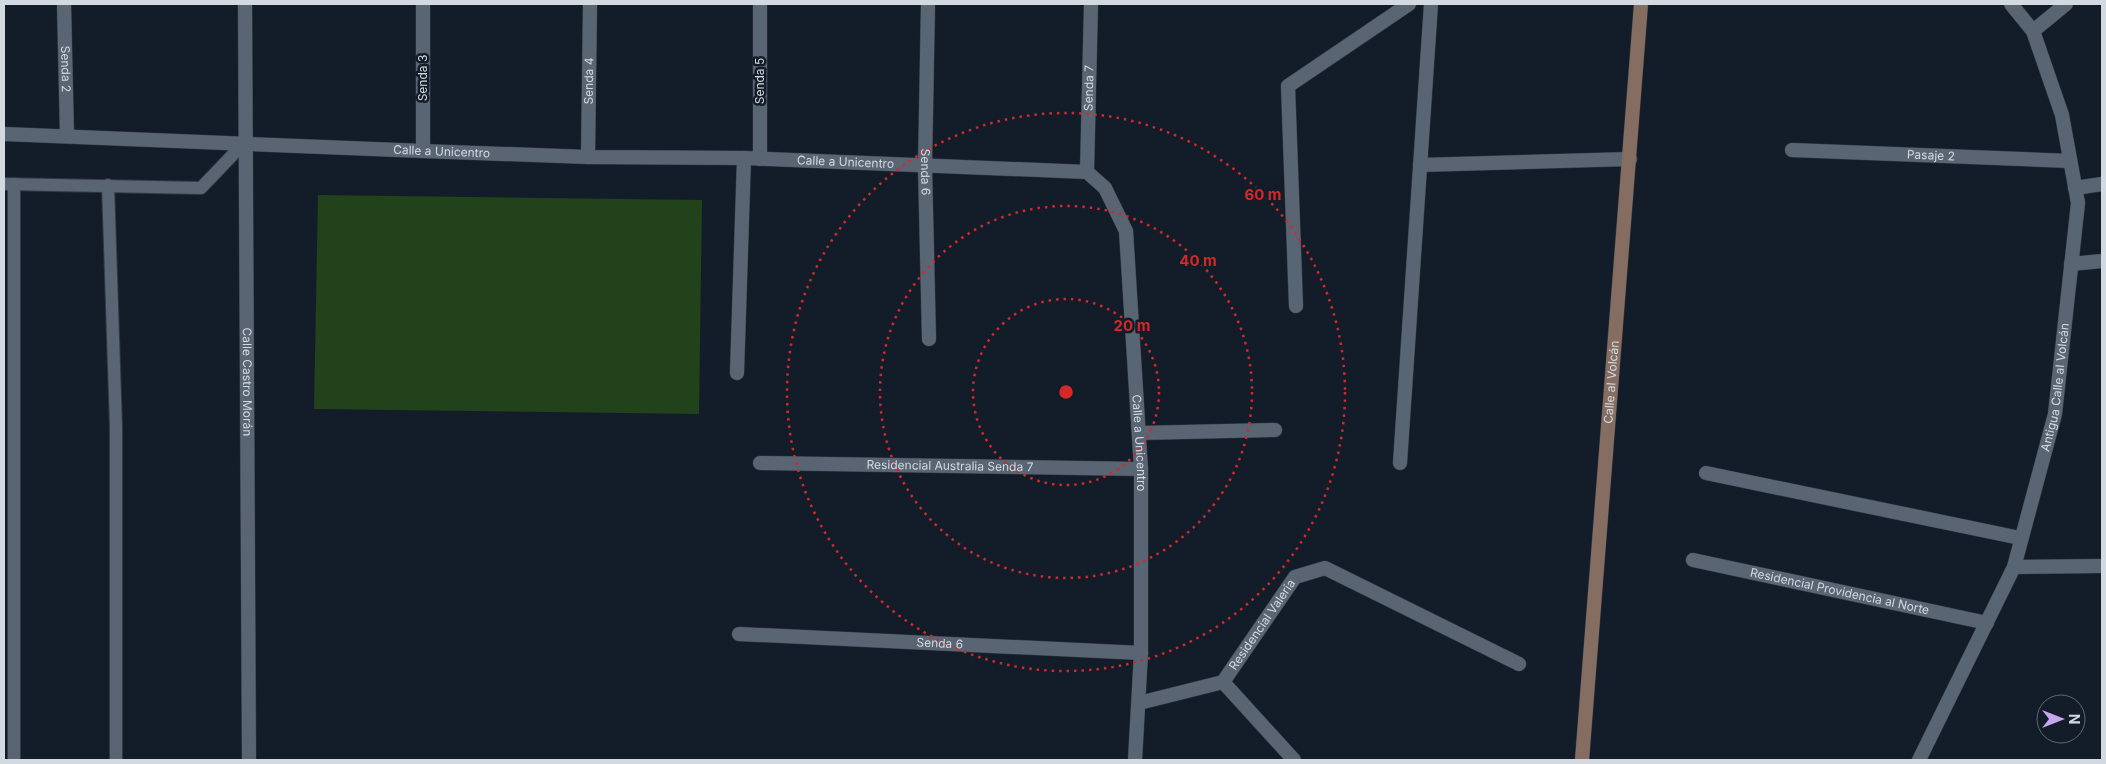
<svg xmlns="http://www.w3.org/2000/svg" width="2106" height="764" font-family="Inter,sans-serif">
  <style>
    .green { fill: #21421a }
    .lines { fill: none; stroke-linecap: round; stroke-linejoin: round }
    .service-casing { stroke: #343943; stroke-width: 14 }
    .minor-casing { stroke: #343943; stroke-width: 15 }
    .secondary-casing { stroke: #343943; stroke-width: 15 }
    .service { stroke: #596573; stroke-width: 12 }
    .minor { stroke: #596573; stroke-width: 14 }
    .secondary { stroke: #856e61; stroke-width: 14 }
    .ring { fill: none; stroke: #d62828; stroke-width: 2.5; stroke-dasharray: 2.5 5 }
    .labels { text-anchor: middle; stroke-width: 5; stroke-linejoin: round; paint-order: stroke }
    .street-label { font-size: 12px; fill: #d2d9e0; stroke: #131d29 }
    .centre { fill: #d62828; stroke: #131d29; stroke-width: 2.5 }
    .ring-label { font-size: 15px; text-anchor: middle; font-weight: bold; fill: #d62828; stroke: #131d29; stroke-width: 5; stroke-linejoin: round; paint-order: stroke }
  </style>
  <rect width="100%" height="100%" fill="#131d29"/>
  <path class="green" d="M 318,195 L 702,200 L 699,414 L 314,409 Z"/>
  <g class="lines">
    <defs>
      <g id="service">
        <path d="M 4,184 L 201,188 L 244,143"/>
        <path d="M 108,185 L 116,427 L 116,760"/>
        <path d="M 14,760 L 14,184"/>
      </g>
      <g id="minor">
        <path id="s1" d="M 64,4 L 67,135"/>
        <path id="s2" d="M 245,4 L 249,760"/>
        <path d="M 760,4 L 760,159"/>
        <path id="s3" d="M 928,4 L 925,166 L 929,339"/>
        <path d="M 2033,31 L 2066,4"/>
        <path id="s4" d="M 4,134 L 423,151 L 588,157 L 744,158 L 1087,172 L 1105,188 L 1126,231 L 1141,469 L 1141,653 L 1135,760"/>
        <path id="s5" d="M 1792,150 L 2070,161"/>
        <path d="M 423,151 L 423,4"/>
        <path id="s6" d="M 588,157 L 590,4"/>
        <path d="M 1420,165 L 1630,159"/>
        <path id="s7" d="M 1087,172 L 1091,4"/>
        <path d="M 2075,188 L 2102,184"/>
        <path d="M 2071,264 L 2102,261"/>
        <path d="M 1296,306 L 1288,86 L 1409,4"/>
        <path d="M 737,373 L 744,158"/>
        <path d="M 1139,433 L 1275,430"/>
        <path id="s8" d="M 760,463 L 1141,469"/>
        <path d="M 1400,463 L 1431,4"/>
        <path d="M 1706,473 L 2020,538"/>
        <path id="s9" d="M 1693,560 L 1987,623"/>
        <path d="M 2014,567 L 2102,566"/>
        <path id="s10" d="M 739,634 L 1141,653"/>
        <path d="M 1223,682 L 1294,760"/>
        <path id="s11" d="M 1139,703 L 1223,682 L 1295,577 L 1325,568 L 1519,664"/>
        <path id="s12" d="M 1919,760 L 2014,567 L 2055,414 L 2078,203 L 2062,115 L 2033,31 L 2011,4"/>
      </g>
      <g id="secondary">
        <path id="s13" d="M 1582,760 L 1641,4"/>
      </g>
    </defs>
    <use href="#service" class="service-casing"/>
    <use href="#minor" class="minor-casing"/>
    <use href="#secondary" class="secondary-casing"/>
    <use href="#service" class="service"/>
    <use href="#minor" class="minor"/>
    <use href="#secondary" class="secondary"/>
  </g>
  <g class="ring">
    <circle cx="1066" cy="392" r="93"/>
    <circle cx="1066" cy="392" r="186"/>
    <circle cx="1066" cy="392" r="279"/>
  </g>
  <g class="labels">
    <g class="street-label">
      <text dy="4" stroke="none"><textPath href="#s1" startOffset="65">Senda 2</textPath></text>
      <text transform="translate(423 78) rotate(-90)" y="4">Senda 3</text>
      <text dy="4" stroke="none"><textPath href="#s6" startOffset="76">Senda 4</textPath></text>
      <text transform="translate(760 81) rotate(-90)" y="4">Senda 5</text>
      <text dy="4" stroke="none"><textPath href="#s7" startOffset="84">Senda 7</textPath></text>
      <text dy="4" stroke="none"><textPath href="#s4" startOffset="438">Calle a Unicentro</textPath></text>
      <text dy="4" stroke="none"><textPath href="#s5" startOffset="139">Pasaje 2</textPath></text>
      <text dy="4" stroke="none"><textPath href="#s4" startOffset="842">Calle a Unicentro</textPath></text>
      <text dy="4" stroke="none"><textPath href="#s3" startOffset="168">Senda 6</textPath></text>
      <text dy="4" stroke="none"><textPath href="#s2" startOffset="378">Calle Castro Morán</textPath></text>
      <text dy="4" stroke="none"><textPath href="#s13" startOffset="379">Calle al Volcán</textPath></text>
      <text dy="4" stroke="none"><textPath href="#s12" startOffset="400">Antigua Calle al Volcán</textPath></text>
      <text dy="4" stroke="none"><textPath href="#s4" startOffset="1368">Calle a Unicentro</textPath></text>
      <text dy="4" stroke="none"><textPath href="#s8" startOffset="190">Residencial Australia Senda 7</textPath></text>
      <text dy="4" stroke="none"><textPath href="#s9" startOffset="150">Residencial Providencia al Norte</textPath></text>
      <text dy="4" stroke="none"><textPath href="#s11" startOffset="156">Residencial Valeria</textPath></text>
      <text dy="4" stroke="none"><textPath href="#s10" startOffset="201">Senda 6</textPath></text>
    </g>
  </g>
  <circle cx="1066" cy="392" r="8" class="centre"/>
  <g class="ring-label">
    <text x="1263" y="200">60 m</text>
    <text x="1198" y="266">40 m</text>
    <text x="1132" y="331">20 m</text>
  </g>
  <rect width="2106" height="764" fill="none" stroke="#d2d9e0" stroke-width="10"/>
  <g transform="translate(2061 719) rotate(90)"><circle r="24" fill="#131d29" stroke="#5f6872"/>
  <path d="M0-4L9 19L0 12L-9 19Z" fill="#c6a6f0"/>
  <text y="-8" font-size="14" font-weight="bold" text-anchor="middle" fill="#d2d9e0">N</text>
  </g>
</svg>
